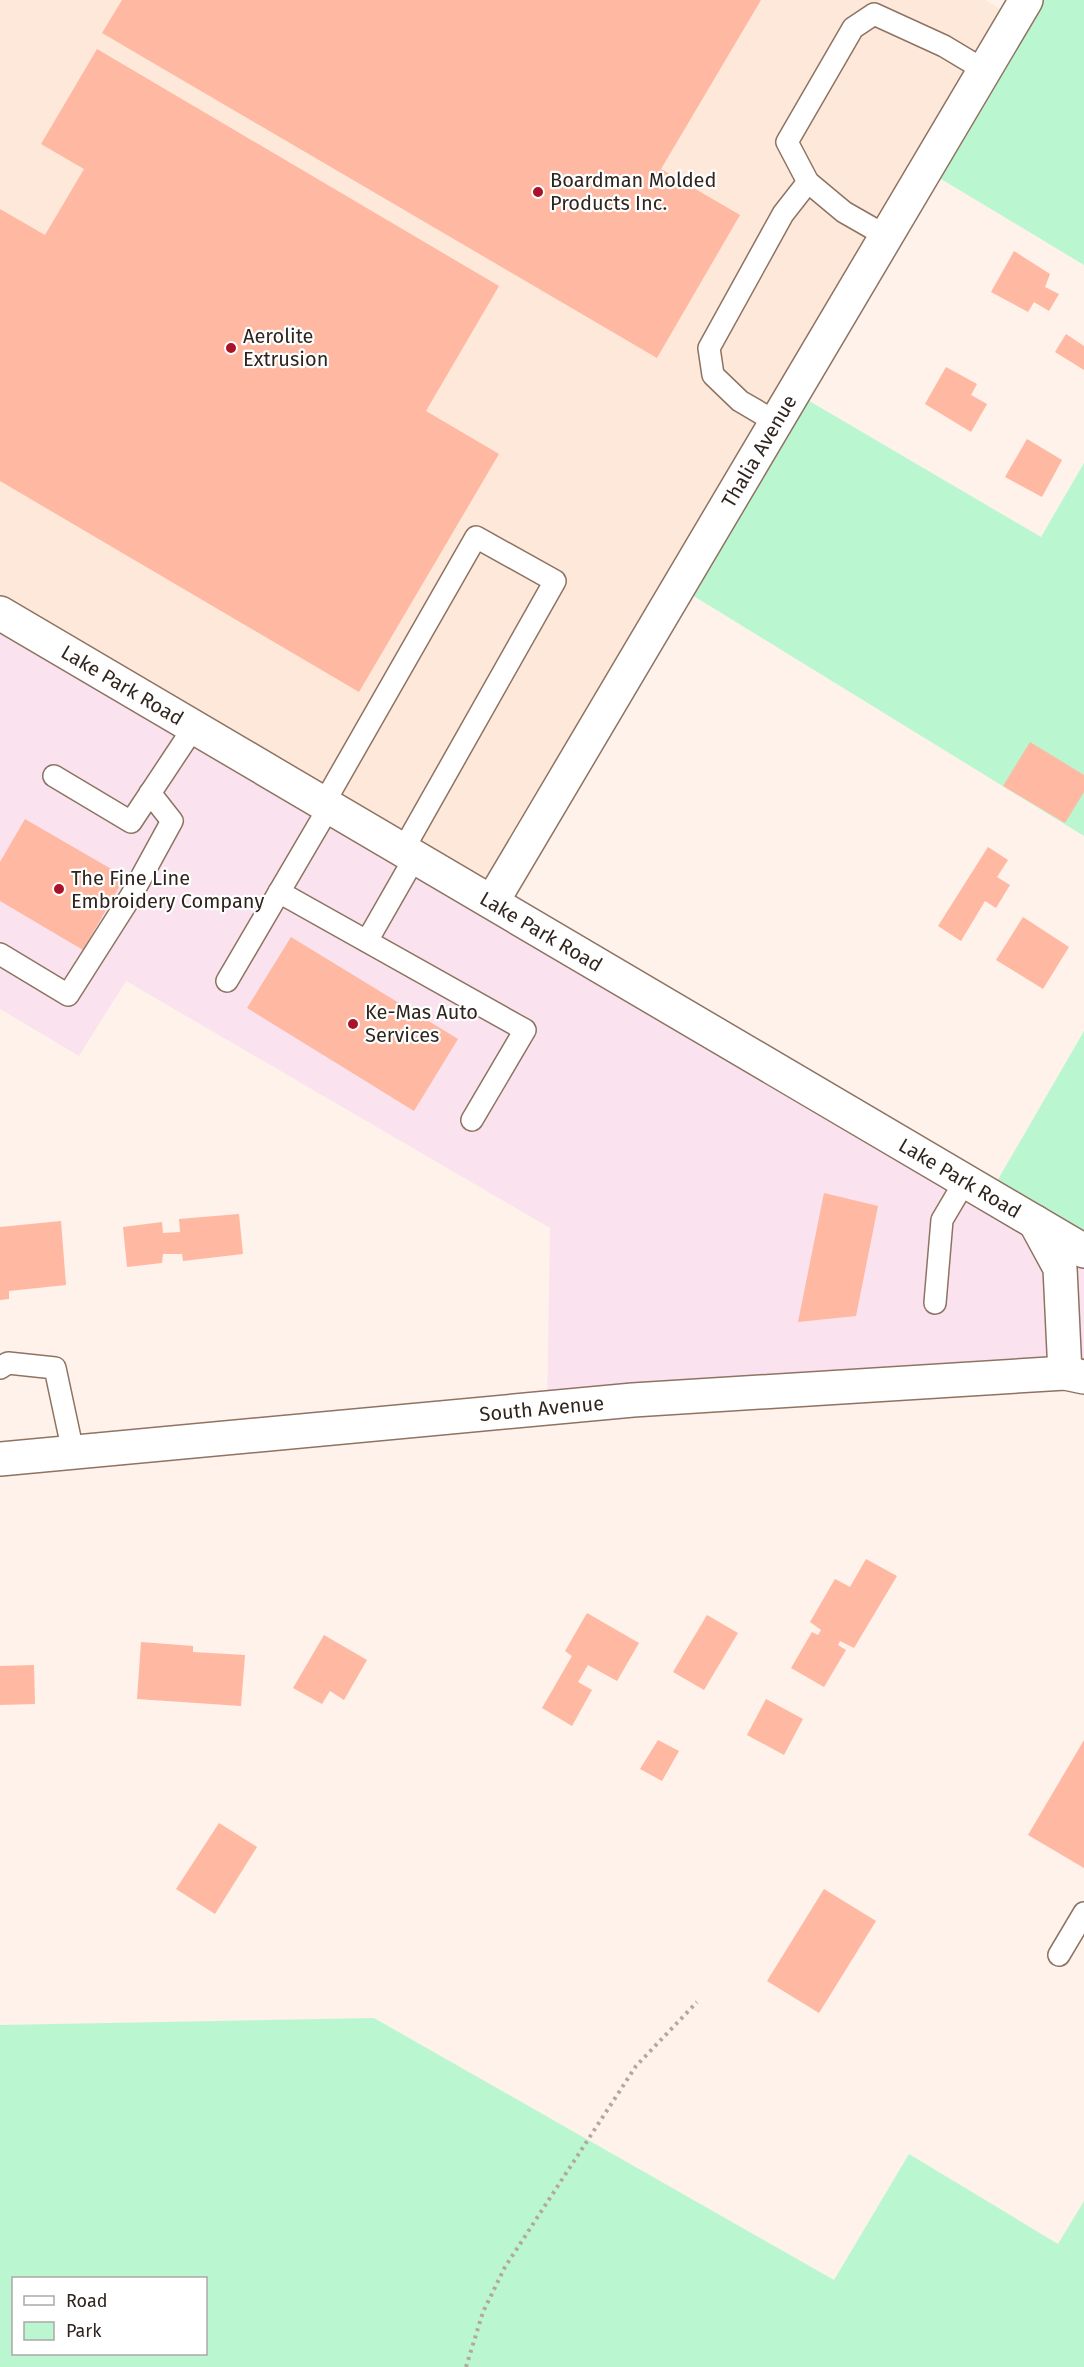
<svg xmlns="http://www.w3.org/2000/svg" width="1084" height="2367" font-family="'Fira Sans',sans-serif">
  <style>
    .commercial { fill: #fae3ef }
    .built { fill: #fee8d9 }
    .green { fill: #baf7d1; fill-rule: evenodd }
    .building { fill: #ffb8a2 }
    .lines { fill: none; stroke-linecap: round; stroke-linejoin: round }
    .lane-casing { stroke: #8e7362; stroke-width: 24 }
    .secondary-casing { stroke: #8e7362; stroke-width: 36 }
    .path { stroke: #b3a79f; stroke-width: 4; stroke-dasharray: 3 4.5; stroke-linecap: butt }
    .lane { stroke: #fff; stroke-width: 21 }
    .secondary { stroke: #fff; stroke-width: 33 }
    .poi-dot { fill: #a91228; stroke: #fff; stroke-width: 2 }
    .labels { text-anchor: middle; stroke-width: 4.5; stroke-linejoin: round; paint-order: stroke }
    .poi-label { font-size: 20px; fill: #30251e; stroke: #fff; text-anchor: start }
    .street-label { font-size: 20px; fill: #30251e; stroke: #fff }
  </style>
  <rect width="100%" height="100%" fill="#fef2ea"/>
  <path class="commercial" d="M 0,613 L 1084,1251 L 1084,1377 L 547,1407 L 550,1228 L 126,981 L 79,1056 L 0,1009 Z"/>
  <path class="built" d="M 0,0 L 985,0 L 1016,18 L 492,902 L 0,613 Z"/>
  <g class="green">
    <path d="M 1026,0 L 1084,0 L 1084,265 L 926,170 Z"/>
    <path d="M 794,392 L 1041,537 L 1084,463 L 1084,836 L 679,587 Z"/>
    <path d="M 1084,1031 L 1084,1251 L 989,1195 Z"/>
    <path d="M 374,2018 L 834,2280 L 909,2154 L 1058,2244 L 1084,2201 L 1084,2367 L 0,2367 L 0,2025 ZM 14,2278 L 206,2278 L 206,2354 L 14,2354 Z"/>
  </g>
  <g class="building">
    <path d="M 122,0 L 761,0 L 661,169 L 740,215 L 657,358 L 102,33 Z"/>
    <path d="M 97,49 L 499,286 L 426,411 L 499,454 L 359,692 L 0,481 L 0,209 L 45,235 L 84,169 L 41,144 Z"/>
    <path d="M 1014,251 L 1050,274 L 1045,287 L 1059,294 L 1049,311 L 1034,302 L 1028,312 L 991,292 Z"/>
    <path d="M 1066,334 L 1084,346 L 1084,370 L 1055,352 Z"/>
    <path d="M 946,367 L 977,384 L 971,395 L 987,404 L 971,432 L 925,404 Z"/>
    <path d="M 1027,439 L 1062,460 L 1042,497 L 1005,477 Z"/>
    <path d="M 1030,742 L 1084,775 L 1084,792 L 1065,823 L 1003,786 Z"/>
    <path d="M 25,819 L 125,877 L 83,950 L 0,901 L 0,862 Z"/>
    <path d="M 988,847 L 1008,860 L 997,877 L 1010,885 L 996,908 L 985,901 L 961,941 L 938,926 Z"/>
    <path d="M 1023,917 L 1069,947 L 1043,989 L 996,960 Z"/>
    <path d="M 291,937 L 458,1039 L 414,1111 L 247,1008 Z"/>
    <path d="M 824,1193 L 878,1206 L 856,1316 L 798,1322 Z"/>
    <path d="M 239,1214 L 243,1254 L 183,1261 L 182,1254 L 163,1254 L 162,1263 L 127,1267 L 123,1227 L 162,1222 L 163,1233 L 180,1232 L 179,1219 Z"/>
    <path d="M 61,1221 L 66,1285 L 9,1291 L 9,1299 L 0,1300 L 0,1227 Z"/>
    <path d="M 866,1559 L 897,1576 L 854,1648 L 840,1641 L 838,1645 L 846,1650 L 824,1687 L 791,1668 L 812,1632 L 818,1635 L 821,1630 L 810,1622 L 835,1579 L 850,1587 Z"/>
    <path d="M 587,1613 L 639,1643 L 617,1681 L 588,1665 L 578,1682 L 592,1690 L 572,1726 L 542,1708 L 572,1656 L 565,1651 Z"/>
    <path d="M 707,1615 L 738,1633 L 704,1690 L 673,1672 Z"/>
    <path d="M 324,1635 L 367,1660 L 344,1700 L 330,1691 L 322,1704 L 293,1688 Z"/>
    <path d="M 141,1642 L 193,1646 L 193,1652 L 245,1655 L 241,1706 L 137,1699 Z"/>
    <path d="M 34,1665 L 35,1704 L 0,1705 L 0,1666 Z"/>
    <path d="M 766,1699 L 803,1719 L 784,1755 L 747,1735 Z"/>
    <path d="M 658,1740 L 679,1751 L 662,1781 L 640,1769 Z"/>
    <path d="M 1084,1740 L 1084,1868 L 1028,1835 Z"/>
    <path d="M 219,1823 L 257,1847 L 215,1914 L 176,1889 Z"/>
    <path d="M 824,1889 L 876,1921 L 819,2013 L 767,1981 Z"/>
  </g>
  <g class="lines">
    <defs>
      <g id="lane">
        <path d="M 886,236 L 844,212 L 808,182 L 787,142 L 853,28 L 874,14 L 944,46 L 984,70"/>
        <path d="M 776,422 L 740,401 L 713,375 L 709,348 L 783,214 L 808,182"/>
        <path d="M 54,776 L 131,822 L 194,727"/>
        <path d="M 324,803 L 476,537 L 555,581 L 403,850"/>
        <path d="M 279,892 L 525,1030 L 472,1120"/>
        <path d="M 367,941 L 415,857"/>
        <path d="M 0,954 L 68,995 L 131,896 L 172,821 L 150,793"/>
        <path d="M 227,981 L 329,807"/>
        <path d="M 935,1303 L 942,1220 L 965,1181"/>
        <path d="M 0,1368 L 8,1363 L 55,1368 L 73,1452"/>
        <path d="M 1059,1955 L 1084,1913"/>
      </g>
      <g id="secondary">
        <path id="s1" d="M 0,613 L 1084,1251"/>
        <path id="s2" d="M 492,902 L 1026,0"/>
        <path d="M 1035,1222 L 1060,1268 L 1065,1373"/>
        <path id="s3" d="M 0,1459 L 633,1400 L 1065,1373 L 1084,1377"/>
      </g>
    </defs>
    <use href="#lane" class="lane-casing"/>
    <use href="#secondary" class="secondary-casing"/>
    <path class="path" d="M 466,2367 L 483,2312 L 505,2267 L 636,2066 L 697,2002"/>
    <use href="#lane" class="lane"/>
    <use href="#secondary" class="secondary"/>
  </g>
  <g class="poi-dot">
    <circle cx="538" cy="192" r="6"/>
    <circle cx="231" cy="348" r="6"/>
    <circle cx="59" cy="889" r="6"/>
    <circle cx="353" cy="1024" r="6"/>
  </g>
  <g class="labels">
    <g class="poi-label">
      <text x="550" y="187">Boardman Molded<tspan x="550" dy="23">Products Inc.</tspan></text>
      <text x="243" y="343">Aerolite<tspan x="243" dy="23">Extrusion</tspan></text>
      <text x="71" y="885">The Fine Line<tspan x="71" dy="23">Embroidery Company</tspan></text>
      <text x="365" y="1019">Ke-Mas Auto<tspan x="365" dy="23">Services</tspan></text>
    </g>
    <g class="street-label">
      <text dy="7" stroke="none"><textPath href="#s2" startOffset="524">Thalia Avenue</textPath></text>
      <text dy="7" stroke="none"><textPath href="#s1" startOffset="142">Lake Park Road</textPath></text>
      <text dy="7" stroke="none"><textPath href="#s1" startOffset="628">Lake Park Road</textPath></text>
      <text dy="7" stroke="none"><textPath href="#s1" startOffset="1114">Lake Park Road</textPath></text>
      <text dy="7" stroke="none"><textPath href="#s3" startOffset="544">South Avenue</textPath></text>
    </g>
  </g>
  <rect x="12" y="2277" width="195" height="78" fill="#ffffff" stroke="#aca8a5" stroke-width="1.5"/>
  <rect x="24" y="2296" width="30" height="9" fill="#ffffff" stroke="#aca8a5" stroke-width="1.5"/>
  <text x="66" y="2307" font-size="18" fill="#30251e">Road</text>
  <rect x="24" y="2322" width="30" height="18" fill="#baf7d1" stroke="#aca8a5" stroke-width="1.5"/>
  <text x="66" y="2337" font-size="18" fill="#30251e">Park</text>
</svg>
